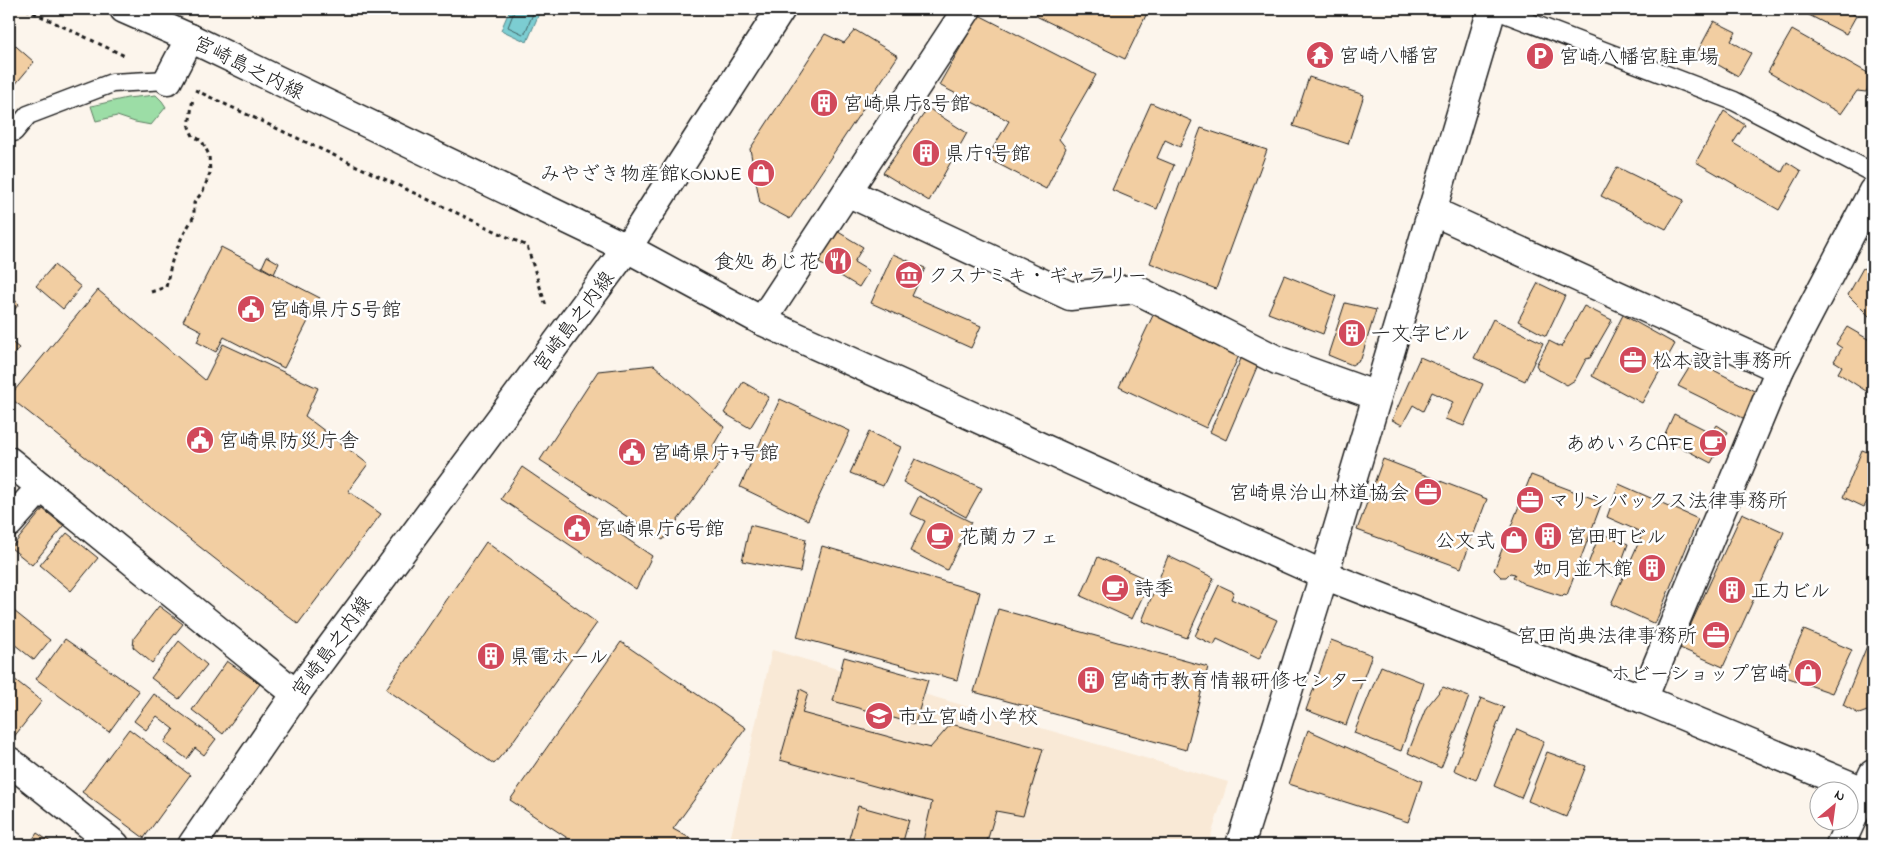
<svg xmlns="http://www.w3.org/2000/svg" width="1882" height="854" font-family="'Indie Flower','Klee One',sans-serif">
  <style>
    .built { fill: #f9e9d6 }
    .green { fill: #9cdda6; stroke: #5c7c61 }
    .water { fill: #7bcdd2; stroke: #558689 }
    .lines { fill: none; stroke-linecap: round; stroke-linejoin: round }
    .shore { stroke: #426365; stroke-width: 1 }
    .building { fill: #f2cea2; stroke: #1c1c1c }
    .service-casing { stroke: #1c1c1c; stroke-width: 21 }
    .minor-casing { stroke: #1c1c1c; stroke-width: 31 }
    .tertiary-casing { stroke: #1c1c1c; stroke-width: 31 }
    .primary-casing { stroke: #1c1c1c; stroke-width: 31 }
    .path { stroke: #1c1c1c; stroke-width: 3; stroke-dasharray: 4 4; stroke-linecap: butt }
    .service { stroke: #fff; stroke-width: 18 }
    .minor { stroke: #fff; stroke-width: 28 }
    .tertiary { stroke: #fff; stroke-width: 28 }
    .primary { stroke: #fff; stroke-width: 28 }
    .labels { text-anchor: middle; stroke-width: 5; stroke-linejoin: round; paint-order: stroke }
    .poi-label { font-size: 20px; fill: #1c1c1c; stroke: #fff; text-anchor: start }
    .street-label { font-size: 20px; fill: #1c1c1c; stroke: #fff }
  </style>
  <rect width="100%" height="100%" fill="#fcf5ec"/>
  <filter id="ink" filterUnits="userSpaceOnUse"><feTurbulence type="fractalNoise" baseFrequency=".02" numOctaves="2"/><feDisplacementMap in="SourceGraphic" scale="10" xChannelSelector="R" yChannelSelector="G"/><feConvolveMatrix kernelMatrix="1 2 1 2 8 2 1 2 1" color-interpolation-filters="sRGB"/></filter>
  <g filter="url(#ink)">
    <path class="built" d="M 772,650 L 1228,782 L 1208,845 L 729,845 Z"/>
    <path class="green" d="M 156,95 L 162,101 L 166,107 L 151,125 L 135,122 L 117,116 L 96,121 L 91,106 L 127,98 Z"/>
    <path class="water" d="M 510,9 L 541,9 L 527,42 L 501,30 Z"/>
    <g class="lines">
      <path class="shore" d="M 515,9 L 508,27 L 523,34 L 525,33 L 535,9"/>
    </g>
    <g class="building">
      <path d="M 1040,9 L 1149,9 L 1125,59 L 1036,16 Z"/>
      <path d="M 1809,9 L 1844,9 L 1856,16 L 1846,34 L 1807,14 Z"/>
      <path d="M 979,15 L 1096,75 L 1059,139 L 1066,148 L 1046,189 L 987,158 L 1009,121 L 939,85 Z"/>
      <path d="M 1714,21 L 1736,32 L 1731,41 L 1751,53 L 1738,76 L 1697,53 Z"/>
      <path d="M 855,30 L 898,56 L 790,219 L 760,203 L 750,149 L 825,34 L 844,43 Z"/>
      <path d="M 1792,30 L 1868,73 L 1871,82 L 1866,92 L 1857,91 L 1841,114 L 1768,72 Z"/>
      <path d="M 9,40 L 34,62 L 9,92 Z"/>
      <path d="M 1309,77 L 1364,95 L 1348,144 L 1293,126 Z"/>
      <path d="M 1151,103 L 1192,121 L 1180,147 L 1165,140 L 1157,158 L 1174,165 L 1157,209 L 1112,190 Z"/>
      <path d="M 928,108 L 967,133 L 929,201 L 883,173 Z"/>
      <path d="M 1724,111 L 1745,125 L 1733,143 L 1782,172 L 1787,162 L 1801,171 L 1779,210 L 1696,162 Z"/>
      <path d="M 1201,128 L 1267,150 L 1216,289 L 1150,263 Z"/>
      <path d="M 1617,167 L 1684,200 L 1666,229 L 1601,196 Z"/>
      <path d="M 835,230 L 863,247 L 854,262 L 869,271 L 859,287 L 816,261 Z"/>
      <path d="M 221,247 L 320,298 L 284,368 L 224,337 L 216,352 L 197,342 L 202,331 L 183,321 Z"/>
      <path d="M 893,254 L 925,268 L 912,296 L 981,326 L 971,348 L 871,303 Z"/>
      <path d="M 267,256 L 279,263 L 274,274 L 262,267 Z"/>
      <path d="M 54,265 L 81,287 L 63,309 L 36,286 Z"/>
      <path d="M 1863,268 L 1873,274 L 1873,320 L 1848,295 Z"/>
      <path d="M 1284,275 L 1336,296 L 1323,334 L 1268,313 Z"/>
      <path d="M 1538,283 L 1565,296 L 1546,336 L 1518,321 Z"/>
      <path d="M 98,290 L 205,380 L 223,344 L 318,388 L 305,416 L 368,464 L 348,491 L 381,514 L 298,624 L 9,397 Z"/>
      <path d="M 9,295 L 19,304 L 9,316 Z"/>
      <path d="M 1345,303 L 1376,310 L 1361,359 L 1352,365 L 1328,355 Z"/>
      <path d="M 1584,306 L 1612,320 L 1590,358 L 1586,359 L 1575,380 L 1567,385 L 1539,370 L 1536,365 L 1549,341 L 1561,347 Z"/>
      <path d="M 1156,309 L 1242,349 L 1206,428 L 1119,387 Z"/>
      <path d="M 1623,315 L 1675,344 L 1642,403 L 1592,376 Z"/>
      <path d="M 1493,319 L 1543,343 L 1525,381 L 1474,358 Z"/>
      <path d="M 1847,327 L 1873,342 L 1873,386 L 1869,393 L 1838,373 L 1842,366 L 1834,361 L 1842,348 L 1836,344 Z"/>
      <path d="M 9,340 L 19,348 L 9,360 Z"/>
      <path d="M 1243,354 L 1260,360 L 1226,440 L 1210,432 Z"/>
      <path d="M 1420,357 L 1483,384 L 1464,426 L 1445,419 L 1453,402 L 1432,392 L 1423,411 L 1413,405 L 1402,425 L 1392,420 Z"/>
      <path d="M 1694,360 L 1760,394 L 1747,420 L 1678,386 Z"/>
      <path d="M 654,365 L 724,427 L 713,446 L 724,458 L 663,540 L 540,460 L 598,371 Z"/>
      <path d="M 743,382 L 769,397 L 750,428 L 724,413 Z"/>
      <path d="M 780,399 L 850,431 L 808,520 L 740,487 Z"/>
      <path d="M 1674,414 L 1712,433 L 1717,425 L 1728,432 L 1711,463 L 1663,438 Z"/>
      <path d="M 869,432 L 901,447 L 883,486 L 850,473 Z"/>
      <path d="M 1862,450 L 1873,454 L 1873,501 L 1869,498 L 1864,507 L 1843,497 Z"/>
      <path d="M 915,459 L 982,488 L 966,517 L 903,482 Z"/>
      <path d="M 1383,459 L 1487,499 L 1461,568 L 1357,530 Z"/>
      <path d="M 522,467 L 652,556 L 636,589 L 501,499 Z"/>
      <path d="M 1531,475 L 1602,502 L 1567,595 L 1564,594 L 1562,596 L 1524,584 L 1513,577 L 1515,574 L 1510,573 L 1506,577 L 1501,577 L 1494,570 Z"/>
      <path d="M 1619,484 L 1698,519 L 1655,624 L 1611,604 L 1643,533 L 1607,517 Z"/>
      <path d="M 919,496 L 971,522 L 947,570 L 910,551 L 925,521 L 910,514 Z"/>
      <path d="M 43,509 L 64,526 L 32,565 L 11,548 Z"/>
      <path d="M 1742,513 L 1784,532 L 1723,667 L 1680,648 Z"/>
      <path d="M 750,525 L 806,539 L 800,572 L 742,561 Z"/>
      <path d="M 67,533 L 98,558 L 71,591 L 40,565 Z"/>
      <path d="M 1600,533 L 1628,544 L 1616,577 L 1588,564 Z"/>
      <path d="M 486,542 L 597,623 L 511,744 L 494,764 L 386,689 Z"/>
      <path d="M 822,546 L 980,592 L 957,680 L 797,637 Z"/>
      <path d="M 1168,556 L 1214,578 L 1187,638 L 1142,621 Z"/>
      <path d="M 1098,557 L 1150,581 L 1132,619 L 1081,596 Z"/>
      <path d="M 1219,585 L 1234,592 L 1231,599 L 1277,620 L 1259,659 L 1217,639 L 1214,645 L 1195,636 Z"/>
      <path d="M 159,606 L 183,624 L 152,663 L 133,647 L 134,638 Z"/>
      <path d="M 9,607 L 50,640 L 34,660 L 9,640 Z"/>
      <path d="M 998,609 L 1208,667 L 1186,750 L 974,692 Z"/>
      <path d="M 1804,630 L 1852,650 L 1832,693 L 1783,676 Z"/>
      <path d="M 1873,631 L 1873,709 L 1859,714 L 1843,705 Z"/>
      <path d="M 65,639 L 139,691 L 109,732 L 36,679 Z"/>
      <path d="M 1331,640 L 1372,655 L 1346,725 L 1306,710 Z"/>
      <path d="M 179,641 L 207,665 L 179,699 L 151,678 Z"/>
      <path d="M 621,642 L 746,728 L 673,829 L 699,843 L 698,845 L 578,845 L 510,800 Z"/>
      <path d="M 844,657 L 928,680 L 915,724 L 833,701 Z"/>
      <path d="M 227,661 L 260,684 L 223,734 L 192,710 Z"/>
      <path d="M 1381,666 L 1424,683 L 1401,751 L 1354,733 Z"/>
      <path d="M 9,675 L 42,701 L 13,738 L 9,735 Z"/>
      <path d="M 1443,687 L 1469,697 L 1441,768 L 1408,753 L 1426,708 Z"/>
      <path d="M 800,689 L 808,693 L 802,713 L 930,748 L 951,724 L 1043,749 L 1023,816 L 996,811 L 986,845 L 922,845 L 932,802 L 780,760 Z"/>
      <path d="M 154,694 L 216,739 L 204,755 L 195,748 L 187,759 L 164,742 L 174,729 L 157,716 L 146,730 L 134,721 Z"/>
      <path d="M 1481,698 L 1504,707 L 1476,780 L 1454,770 Z"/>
      <path d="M 129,729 L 190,775 L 144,838 L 82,792 Z"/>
      <path d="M 1517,729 L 1544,741 L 1521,798 L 1494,786 Z"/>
      <path d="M 1308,730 L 1422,781 L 1408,822 L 1289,784 Z"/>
      <path d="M 1547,752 L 1586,766 L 1566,817 L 1528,801 Z"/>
      <path d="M 858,806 L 909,820 L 902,845 L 859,845 L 848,842 Z"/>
      <path d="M 37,833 L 55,845 L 29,845 Z"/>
    </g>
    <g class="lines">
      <defs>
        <g id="service">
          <path d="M 1494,9 L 1734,101 L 1873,173"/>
          <path d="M 14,132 L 28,115 L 112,83 L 168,80"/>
        </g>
        <g id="minor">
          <path d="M 168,80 L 190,38"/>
          <path d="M 847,192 L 1070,296 L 1135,289 L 1277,360 L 1377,396"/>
          <path d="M 1432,211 L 1780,369"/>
          <path d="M 762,321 L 967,9"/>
          <path d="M 9,461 L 296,694"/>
          <path d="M 9,523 L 41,487"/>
          <path d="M 1643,699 L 1780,369 L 1873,191"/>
          <path d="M 9,761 L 115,845"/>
          <path d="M 1240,845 L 1324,575 L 1492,9"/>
        </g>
        <g id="tertiary">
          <path d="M 781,9 L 627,248 L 762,321 L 1324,575 L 1643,699 L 1873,795"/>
          <path d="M 1840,845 L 1873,774"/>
        </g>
        <path id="primary" d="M 124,9 L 190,38 L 627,248 L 296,694 L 192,845"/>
      </defs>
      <use href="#service" class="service-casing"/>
      <use href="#minor" class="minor-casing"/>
      <use href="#tertiary" class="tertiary-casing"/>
      <use href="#primary" class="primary-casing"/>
      <g class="path">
        <path d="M 26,9 L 127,57"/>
        <path d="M 195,90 L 527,246 L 546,306 L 545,307"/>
        <path d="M 151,292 L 166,287 L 172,261 L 181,239 L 194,216 L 194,203 L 203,191 L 210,173 L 209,155 L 202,141 L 193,136 L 189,127 L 193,97"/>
      </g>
      <use href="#service" class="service"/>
      <use href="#minor" class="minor"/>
      <use href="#tertiary" class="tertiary"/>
      <use href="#primary" class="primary"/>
    </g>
  </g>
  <defs>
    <symbol id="temple-disc" viewBox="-11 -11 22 22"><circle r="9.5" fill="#d1495b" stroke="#fff"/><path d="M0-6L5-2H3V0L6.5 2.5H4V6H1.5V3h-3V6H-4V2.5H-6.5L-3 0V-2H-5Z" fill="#fff"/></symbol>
    <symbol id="parking-disc" viewBox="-11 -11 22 22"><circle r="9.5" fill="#d1495b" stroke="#fff"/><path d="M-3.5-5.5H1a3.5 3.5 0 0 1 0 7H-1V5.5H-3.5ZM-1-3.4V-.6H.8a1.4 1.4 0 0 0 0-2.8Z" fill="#fff"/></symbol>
    <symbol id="building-disc" viewBox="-11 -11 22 22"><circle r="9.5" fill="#d1495b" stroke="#fff"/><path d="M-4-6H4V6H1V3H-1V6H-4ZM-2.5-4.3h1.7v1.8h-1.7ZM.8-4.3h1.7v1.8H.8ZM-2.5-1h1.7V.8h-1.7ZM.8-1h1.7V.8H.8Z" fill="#fff"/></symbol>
    <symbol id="shop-disc" viewBox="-11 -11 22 22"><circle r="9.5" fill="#d1495b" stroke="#fff"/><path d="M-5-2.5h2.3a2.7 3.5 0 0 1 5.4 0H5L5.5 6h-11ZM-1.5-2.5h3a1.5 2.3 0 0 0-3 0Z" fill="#fff"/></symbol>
    <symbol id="restaurant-disc" viewBox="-11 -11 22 22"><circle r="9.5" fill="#d1495b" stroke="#fff"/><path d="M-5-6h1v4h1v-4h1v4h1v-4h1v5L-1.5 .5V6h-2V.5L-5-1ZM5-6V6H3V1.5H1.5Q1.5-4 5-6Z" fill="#fff"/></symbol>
    <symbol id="museum-disc" viewBox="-11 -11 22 22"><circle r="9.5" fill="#d1495b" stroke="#fff"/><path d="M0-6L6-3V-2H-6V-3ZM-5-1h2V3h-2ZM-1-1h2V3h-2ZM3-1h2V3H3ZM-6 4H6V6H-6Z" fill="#fff"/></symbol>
    <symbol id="civic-disc" viewBox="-11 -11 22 22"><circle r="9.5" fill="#d1495b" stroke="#fff"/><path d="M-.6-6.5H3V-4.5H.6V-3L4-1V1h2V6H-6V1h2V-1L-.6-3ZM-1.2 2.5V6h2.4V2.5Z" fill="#fff"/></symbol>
    <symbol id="office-disc" viewBox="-11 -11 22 22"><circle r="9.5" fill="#d1495b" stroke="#fff"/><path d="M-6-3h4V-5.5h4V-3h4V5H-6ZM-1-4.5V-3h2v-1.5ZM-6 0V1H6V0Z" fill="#fff"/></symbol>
    <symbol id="cafe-disc" viewBox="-11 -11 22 22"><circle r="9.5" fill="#d1495b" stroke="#fff"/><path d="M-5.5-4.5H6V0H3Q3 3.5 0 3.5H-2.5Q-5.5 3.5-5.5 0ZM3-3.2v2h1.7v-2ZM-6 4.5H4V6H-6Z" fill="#fff"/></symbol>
    <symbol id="school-disc" viewBox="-11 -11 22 22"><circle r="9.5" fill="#d1495b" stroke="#fff"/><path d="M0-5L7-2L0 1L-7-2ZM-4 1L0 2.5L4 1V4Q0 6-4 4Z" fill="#fff"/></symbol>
  </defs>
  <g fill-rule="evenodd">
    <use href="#temple-disc" x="1304" y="39" width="32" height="32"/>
    <use href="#parking-disc" x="1524" y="40" width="32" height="32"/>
    <use href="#building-disc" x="808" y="87" width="32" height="32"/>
    <use href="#building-disc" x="910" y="137" width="32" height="32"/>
    <use href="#shop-disc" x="745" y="157" width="32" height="32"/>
    <use href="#restaurant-disc" x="822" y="245" width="32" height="32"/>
    <use href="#museum-disc" x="893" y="259" width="32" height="32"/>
    <use href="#civic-disc" x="235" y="293" width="32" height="32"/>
    <use href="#building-disc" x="1336" y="317" width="32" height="32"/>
    <use href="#office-disc" x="1617" y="344" width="32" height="32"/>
    <use href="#civic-disc" x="184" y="424" width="32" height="32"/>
    <use href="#cafe-disc" x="1697" y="427" width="32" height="32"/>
    <use href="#civic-disc" x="616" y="436" width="32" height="32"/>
    <use href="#office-disc" x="1412" y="476" width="32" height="32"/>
    <use href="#office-disc" x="1514" y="484" width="32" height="32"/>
    <use href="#civic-disc" x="561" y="512" width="32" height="32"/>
    <use href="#cafe-disc" x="924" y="520" width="32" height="32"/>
    <use href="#building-disc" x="1532" y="520" width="32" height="32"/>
    <use href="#shop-disc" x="1498" y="524" width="32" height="32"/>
    <use href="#building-disc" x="1636" y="552" width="32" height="32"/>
    <use href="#cafe-disc" x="1099" y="572" width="32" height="32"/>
    <use href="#building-disc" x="1716" y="574" width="32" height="32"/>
    <use href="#office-disc" x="1700" y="619" width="32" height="32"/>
    <use href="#building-disc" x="475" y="640" width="32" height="32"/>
    <use href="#shop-disc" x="1792" y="657" width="32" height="32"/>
    <use href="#building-disc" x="1075" y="664" width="32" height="32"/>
    <use href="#school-disc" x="863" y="700" width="32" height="32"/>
  </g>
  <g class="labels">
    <g class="poi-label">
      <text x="1339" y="62">宮崎八幡宮</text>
      <text x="1559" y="63">宮崎八幡宮駐車場</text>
      <text x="843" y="110">宮崎県庁8号館</text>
      <text x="945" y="160">県庁9号館</text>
      <text x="742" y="180" text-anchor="end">みやざき物産館KONNE</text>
      <text x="819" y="268" text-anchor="end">食処 あじ花</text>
      <text x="928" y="282">クスナミキ・ギャラリー</text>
      <text x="270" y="316">宮崎県庁5号館</text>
      <text x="1371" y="340">一文字ビル</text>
      <text x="1652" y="367">松本設計事務所</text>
      <text x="219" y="447">宮崎県防災庁舎</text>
      <text x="1694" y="450" text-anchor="end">あめいろCAFE</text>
      <text x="651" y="459">宮崎県庁7号館</text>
      <text x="1409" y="499" text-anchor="end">宮崎県治山林道協会</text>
      <text x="1549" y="507">マリンバックス法律事務所</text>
      <text x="596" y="535">宮崎県庁6号館</text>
      <text x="959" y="543">花蘭カフェ</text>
      <text x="1567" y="543">宮田町ビル</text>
      <text x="1495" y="547" text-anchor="end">公文式</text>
      <text x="1633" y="575" text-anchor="end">如月並木館</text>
      <text x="1134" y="595">詩季</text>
      <text x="1751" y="597">正力ビル</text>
      <text x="1697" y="642" text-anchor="end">宮田尚典法律事務所</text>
      <text x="510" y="663">県電ホール</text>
      <text x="1789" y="680" text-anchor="end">ホビーショップ宮崎</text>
      <text x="1110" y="687">宮崎市教育情報研修センター</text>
      <text x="898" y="723">市立宮崎小学校</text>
    </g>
    <g class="street-label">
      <text transform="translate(249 67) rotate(26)" y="7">宮崎島之内線</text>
      <text transform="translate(573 321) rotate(-53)" y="7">宮崎島之内線</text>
      <text transform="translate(331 646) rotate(-54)" y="7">宮崎島之内線</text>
    </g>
  </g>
  <rect width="1882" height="854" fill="none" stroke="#fff" stroke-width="30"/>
  <rect x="15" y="15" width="1852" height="824" fill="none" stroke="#1c1c1c" stroke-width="2" filter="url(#ink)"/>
  <g transform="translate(1834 806) rotate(29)"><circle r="24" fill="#ffffff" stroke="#a4a4a4"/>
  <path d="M0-4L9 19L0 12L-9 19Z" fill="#d1495b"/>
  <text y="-8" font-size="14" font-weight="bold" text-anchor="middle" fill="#1c1c1c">N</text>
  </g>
</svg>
